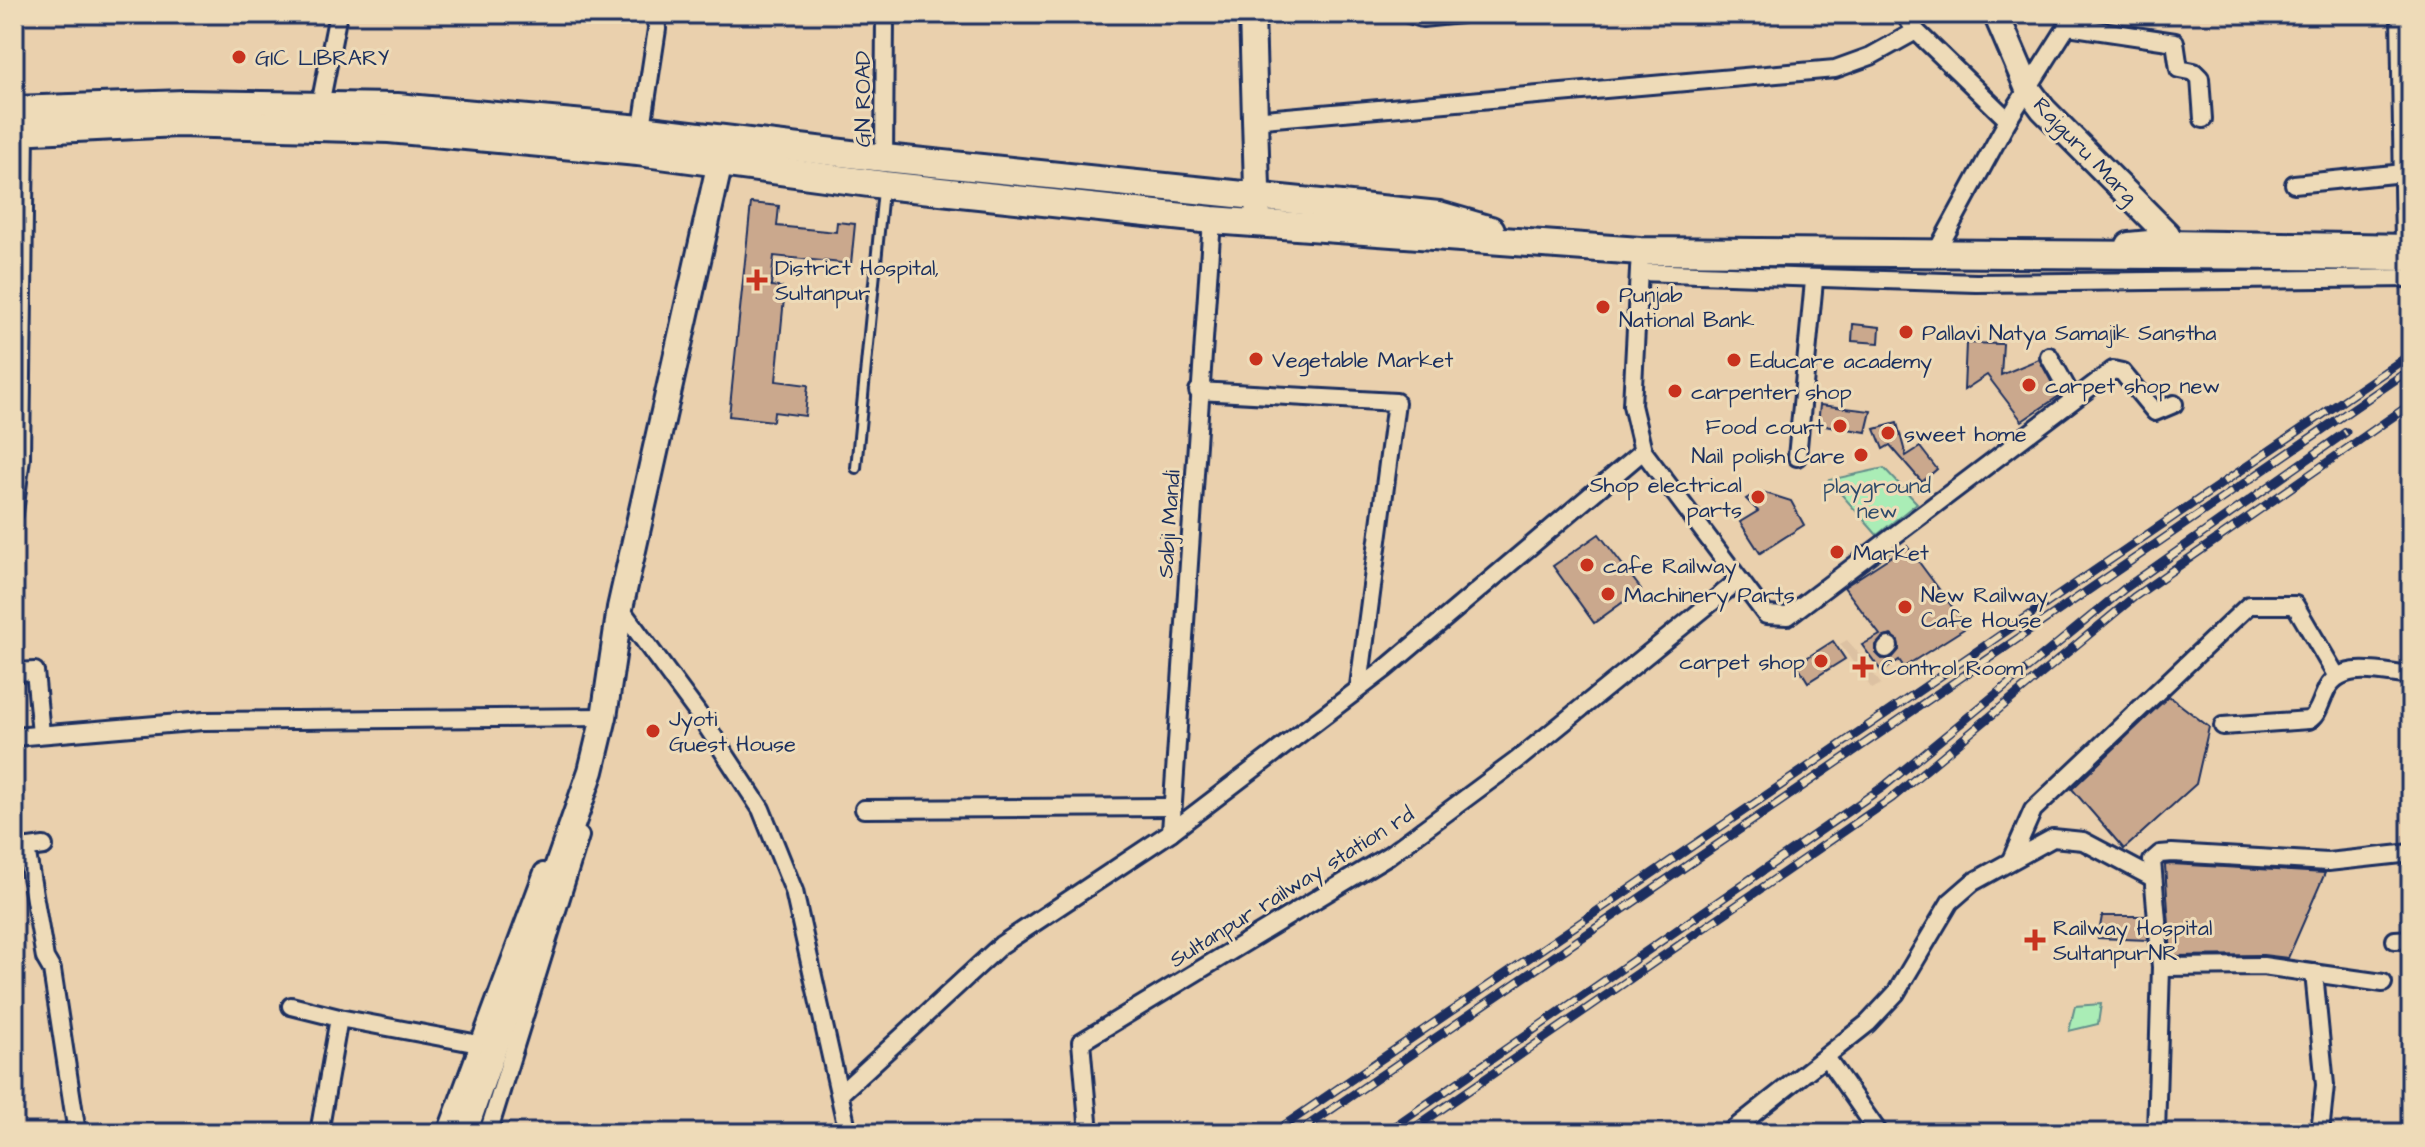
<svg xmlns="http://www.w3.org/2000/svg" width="2425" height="1147" font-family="'Architects Daughter',sans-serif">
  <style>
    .built { fill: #dcc1a2 }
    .park { fill: #aaedb6; stroke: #628e8a; stroke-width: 2 }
    .building { fill: #caa88d; stroke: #1b2f5e; stroke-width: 2; fill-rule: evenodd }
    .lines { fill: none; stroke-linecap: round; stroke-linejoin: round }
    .lane-casing { stroke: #1b2f5e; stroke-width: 14 }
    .street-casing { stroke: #1b2f5e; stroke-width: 22 }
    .secondary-casing { stroke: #1b2f5e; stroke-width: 30 }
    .primary-casing { stroke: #1b2f5e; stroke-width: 32 }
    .lane { stroke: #eedbb8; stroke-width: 8 }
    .street { stroke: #eedbb8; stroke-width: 16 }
    .secondary { stroke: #eedbb8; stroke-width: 24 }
    .primary { stroke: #eedbb8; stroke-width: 26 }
    .rail-casing { stroke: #1b2f5e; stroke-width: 9 }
    .rail { stroke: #eedbb8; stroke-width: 6; stroke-dasharray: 18; stroke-linecap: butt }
    .poi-dot { fill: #c8321e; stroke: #eedbb8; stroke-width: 3 }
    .labels { text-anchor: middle; stroke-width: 6; stroke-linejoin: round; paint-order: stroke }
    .poi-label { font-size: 22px; fill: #1b2f5e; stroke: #eedbb8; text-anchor: start }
    .street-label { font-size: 22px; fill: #1b2f5e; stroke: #eedbb8 }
    .park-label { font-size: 22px; fill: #304c6b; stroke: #eedbb8 }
  </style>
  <rect width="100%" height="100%" fill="#ead0ad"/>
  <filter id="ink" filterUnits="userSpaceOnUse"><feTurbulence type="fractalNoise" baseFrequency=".0125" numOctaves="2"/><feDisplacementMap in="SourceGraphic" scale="16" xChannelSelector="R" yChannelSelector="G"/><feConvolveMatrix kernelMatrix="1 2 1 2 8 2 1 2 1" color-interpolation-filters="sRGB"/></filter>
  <g filter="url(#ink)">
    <path class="built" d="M 1847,640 L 1856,650 L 1881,684 L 1872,689 L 1840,644 Z"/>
    <g class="park">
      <path d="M 1884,468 L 1917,503 L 1877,535 L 1829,480 Z"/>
      <path d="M 2101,1004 L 2098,1024 L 2069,1031 L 2075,1006 Z"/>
    </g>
    <g class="building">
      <path d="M 751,203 L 779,206 L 777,226 L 836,232 L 837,222 L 855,224 L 851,264 L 774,256 L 771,286 L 785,288 L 776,381 L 808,385 L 805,416 L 774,412 L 773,421 L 729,416 Z"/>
      <path d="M 1853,324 L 1880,327 L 1879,343 L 1852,341 Z"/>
      <path d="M 1966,343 L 2003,344 L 2001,375 L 2039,359 L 2059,396 L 2022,421 L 1987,375 L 1964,390 Z"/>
      <path d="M 1820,405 L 1871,411 L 1866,432 L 1818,424 Z"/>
      <path d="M 1897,423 L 1906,456 L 1920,447 L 1937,469 L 1922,482 L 1890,445 L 1883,449 L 1875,429 Z"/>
      <path d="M 1759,491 L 1791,501 L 1804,525 L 1760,553 L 1740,522 L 1758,511 L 1746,499 Z"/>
      <path d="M 1599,534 L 1641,589 L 1594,623 L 1553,566 Z"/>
      <path d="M 1907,546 L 1967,627 L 1904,667 L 1899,660 L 1882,672 L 1862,645 L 1880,635 L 1844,587 ZM 1891,635 L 1897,639 L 1899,650 L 1893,657 L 1882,659 L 1876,653 L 1876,645 L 1882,638 Z"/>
      <path d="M 1833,641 L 1845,659 L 1808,682 L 1797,664 Z"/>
      <path d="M 2169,696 L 2209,727 L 2196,784 L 2124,849 L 2072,789 Z"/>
      <path d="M 2165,865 L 2172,864 L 2325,873 L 2288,958 L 2263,955 L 2171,956 Z"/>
      <path d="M 2102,916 L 2146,916 L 2148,940 L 2098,938 Z"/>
    </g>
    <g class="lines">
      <defs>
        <path id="lane" d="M 856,468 L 883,190"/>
        <g id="street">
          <path d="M 1409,14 L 1422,18 L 1461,14"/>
          <path d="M 1904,14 L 1916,31 L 2008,120"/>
          <path d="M 2400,14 L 2404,243"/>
          <path d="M 2068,26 L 2175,42 L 2179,69 L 2194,72 L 2200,78 L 2203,119"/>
          <path d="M 318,115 L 338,14"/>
          <path d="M 1253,120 L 1835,69 L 1871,56 L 1916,31"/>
          <path d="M 641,134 L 657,29 L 656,14"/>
          <path d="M 884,163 L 885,14"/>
          <path d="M 2294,184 L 2404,173"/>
          <path d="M 2166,239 L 2411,243"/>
          <path d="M 1940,245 L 2008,120 L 2075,14"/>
          <path d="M 1640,251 L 1632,405 L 1643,451 L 1766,615 L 1788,616 L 2113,370 L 2122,372 L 2155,412 L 2174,404"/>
          <path d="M 1639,272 L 1976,283 L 2411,278"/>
          <path d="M 2049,356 L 2073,399"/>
          <path d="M 1198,391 L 1396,402 L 1359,686"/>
          <path d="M 1797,457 L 1814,281"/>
          <path d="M 14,513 L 21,458 L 25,130"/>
          <path d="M 620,608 L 702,719 L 761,809 L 794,891 L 848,1133"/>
          <path d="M 1886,649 L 1889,646"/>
          <path d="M 14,672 L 35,671 L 41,734"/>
          <path d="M 2223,726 L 2309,720 C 2318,715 2320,703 2325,693 C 2338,659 2382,673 2411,676"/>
          <path d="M 14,737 L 203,721 L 604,717"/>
          <path d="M 864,809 L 1172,807"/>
          <path d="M 1171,832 L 1212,220"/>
          <path d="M 26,848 L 45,958 L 52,970 L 77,1133"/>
          <path d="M 14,850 L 44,846"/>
          <path d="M 2011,860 L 2033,810 L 2249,605 L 2295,605 L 2336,675"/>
          <path d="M 2395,940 L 2411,939"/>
          <path d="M 2161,967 L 2263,966 L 2383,983"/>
          <path d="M 2314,973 L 2325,1085 L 2320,1133"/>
          <path d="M 291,1006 L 339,1018"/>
          <path d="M 1826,1057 L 1879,1133"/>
          <path d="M 840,1094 L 1001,945 L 1171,832 L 1385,669 L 1643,451"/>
          <path d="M 319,1133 L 339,1018 L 479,1044"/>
          <path d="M 446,1133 L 543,872"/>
          <path d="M 488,1133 L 580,836"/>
          <path d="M 1089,1133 L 1081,1042 L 1389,855 L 1516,761 L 1739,580"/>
          <path d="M 1729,1133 L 1868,1023 L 1896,993 L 1950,902 L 1973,882 L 2053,838 L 2083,841 L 2151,877"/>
          <path d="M 2156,1133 L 2161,967 L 2152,861 L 2160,854 L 2172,853 L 2328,862 L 2411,853"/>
        </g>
        <g id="secondary">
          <path d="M 1252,14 L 1258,223"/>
          <path d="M 1996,14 L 2028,89 L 2043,109 L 2167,234 L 2160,242 L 2129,245"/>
          <path d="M 464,1133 L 591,771 L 604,717 L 620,608 L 720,162"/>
        </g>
        <g id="primary">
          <path d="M 14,110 L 184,104 L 397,107 L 641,129 L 884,158 L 1439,215 L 1491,230"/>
          <path d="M 14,131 L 178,123 L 389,129 L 638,152 L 884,185 L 1212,220 L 1640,251 L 2411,257"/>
        </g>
      </defs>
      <use href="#lane" class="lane-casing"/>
      <use href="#street" class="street-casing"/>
      <use href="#secondary" class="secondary-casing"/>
      <use href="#primary" class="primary-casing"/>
      <use href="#lane" class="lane"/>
      <use href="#street" class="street"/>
      <use href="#secondary" class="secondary"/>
      <use href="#primary" class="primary"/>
      <defs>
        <g id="rail">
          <path d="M 1273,1133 L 2411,354"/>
          <path d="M 1297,1133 L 2402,375"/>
          <path d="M 1385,1133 L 1883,787 L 2124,589 L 2346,432"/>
          <path d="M 1407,1133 L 1892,798 L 2134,597 L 2411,404"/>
        </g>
      </defs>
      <use href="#rail" class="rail-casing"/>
      <use href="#rail" class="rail"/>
    </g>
  </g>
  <g class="poi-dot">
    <circle cx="239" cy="57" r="8"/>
    <path d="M753 268h8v8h8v8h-8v8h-8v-8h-8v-8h8z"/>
    <circle cx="1603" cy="307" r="8"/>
    <circle cx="1906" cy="332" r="8"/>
    <circle cx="1256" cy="359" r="8"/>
    <circle cx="1734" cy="360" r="8"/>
    <circle cx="2029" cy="385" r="8"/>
    <circle cx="1675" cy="391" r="8"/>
    <circle cx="1840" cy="426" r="8"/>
    <circle cx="1888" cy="433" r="8"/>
    <circle cx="1861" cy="455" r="8"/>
    <circle cx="1758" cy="497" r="8"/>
    <circle cx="1837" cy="552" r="8"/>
    <circle cx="1587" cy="565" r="8"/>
    <circle cx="1608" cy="594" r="8"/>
    <circle cx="1905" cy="607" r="8"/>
    <circle cx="1821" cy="661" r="8"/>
    <path d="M1859 655h8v8h8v8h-8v8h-8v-8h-8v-8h8z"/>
    <circle cx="653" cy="731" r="8"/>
    <path d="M2031 928h8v8h8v8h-8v8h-8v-8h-8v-8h8z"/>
  </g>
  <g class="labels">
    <g class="poi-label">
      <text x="255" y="65">GIC LIBRARY</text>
      <text x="775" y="275">District Hospital,<tspan x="775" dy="25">Sultanpur</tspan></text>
      <text x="1619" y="302">Punjab<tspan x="1619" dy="25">National Bank</tspan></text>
      <text x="1922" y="340">Pallavi Natya Samajik Sanstha</text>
      <text x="1272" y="367">Vegetable Market</text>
      <text x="1750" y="368">Educare academy</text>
      <text x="2045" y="393">carpet shop new</text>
      <text x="1691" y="399">carpenter shop</text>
      <text x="1824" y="434" text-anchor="end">Food court</text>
      <text x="1904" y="441">sweet home</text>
      <text x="1845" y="463" text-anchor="end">Nail polish Care</text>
      <text x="1742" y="492" text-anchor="end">Shop electrical<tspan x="1742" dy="25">parts</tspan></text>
      <text x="1853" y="560">Market</text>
      <text x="1603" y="573">cafe Railway</text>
      <text x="1624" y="602">Machinery Parts</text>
      <text x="1921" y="602">New Railway<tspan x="1921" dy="25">Cafe House</tspan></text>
      <text x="1805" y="669" text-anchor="end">carpet shop</text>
      <text x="1881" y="675">Control Room</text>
      <text x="669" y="726">Jyoti<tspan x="669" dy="25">Guest House</tspan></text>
      <text x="2053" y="935">Railway Hospital<tspan x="2053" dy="25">SultanpurNR</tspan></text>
    </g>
    <g class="street-label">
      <text transform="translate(862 99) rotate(-90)" y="8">GN ROAD</text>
      <text transform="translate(2086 150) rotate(46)" y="8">Rajguru Marg</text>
      <text transform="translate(1168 524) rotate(-86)" y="8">Sabji Mandi</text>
      <text transform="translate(1291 886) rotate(-32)" y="8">Sultanpur railway station rd</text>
    </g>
    <g class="park-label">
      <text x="1877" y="493">playground<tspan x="1877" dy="25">new</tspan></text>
    </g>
  </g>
  <rect width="2425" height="1147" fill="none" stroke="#eedbb8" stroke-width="48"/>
  <rect x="24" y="24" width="2377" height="1099" fill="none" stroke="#1b2f5e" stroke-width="3" filter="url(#ink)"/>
</svg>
